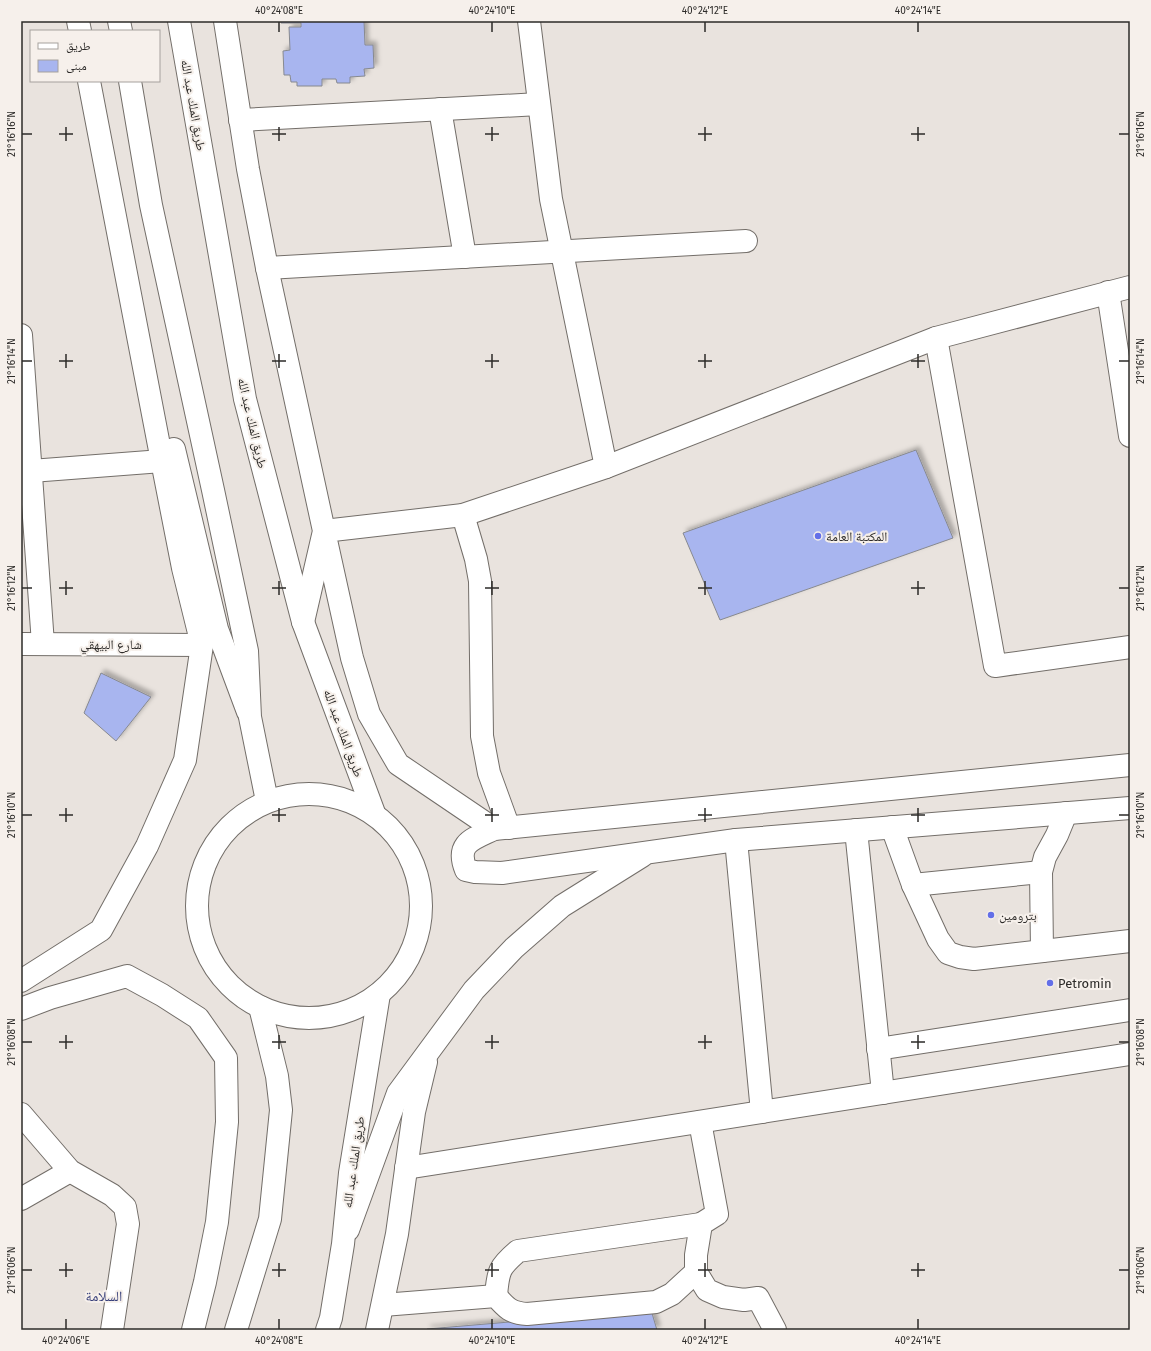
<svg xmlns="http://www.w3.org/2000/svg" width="1151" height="1351" font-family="'Fira Sans','Noto Naskh Arabic',sans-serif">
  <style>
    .building { fill: #a8b5ef; stroke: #87898f; filter: url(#shadow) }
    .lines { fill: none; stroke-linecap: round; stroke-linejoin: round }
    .minor-casing { stroke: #736e69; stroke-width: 24 }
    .major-casing { stroke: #736e69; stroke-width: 24 }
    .minor { stroke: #fff; stroke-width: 22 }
    .major { stroke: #fff; stroke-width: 22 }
    .ticks { fill: none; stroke: #2d2b29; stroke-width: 1.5 }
    .poi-dot { fill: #636fe8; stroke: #f6f0eb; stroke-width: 1.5 }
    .labels { text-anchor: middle; stroke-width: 4; stroke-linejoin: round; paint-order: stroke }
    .street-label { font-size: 13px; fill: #2d2b29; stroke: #f6f0eb }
    .poi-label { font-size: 13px; fill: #2d2b29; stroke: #f6f0eb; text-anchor: start }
    .neighbourhood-label { font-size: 14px; fill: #373f7a; stroke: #f6f0eb }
    .neatline { fill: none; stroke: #2d2b29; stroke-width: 1.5 }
    .ticks-label { font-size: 10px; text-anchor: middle; fill: #2d2b29 }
  </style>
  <defs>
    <filter id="shadow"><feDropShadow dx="3.5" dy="-3.5" stdDeviation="2" flood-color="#0004"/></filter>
  </defs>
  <rect width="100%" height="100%" fill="#e9e3de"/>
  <g class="building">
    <polygon points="281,21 364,21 365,45 373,45 374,68 364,69 365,76 350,77 350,83 337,83 336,79 322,79 322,86 297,86 297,82 291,82 290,75 284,75 283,51 290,50 289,27 301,27 301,23 281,23"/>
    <polygon points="916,450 953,538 720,620 683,533"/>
    <polygon points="101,673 151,697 116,741 84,713"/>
    <polygon points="651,1310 657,1330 427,1330 427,1329"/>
  </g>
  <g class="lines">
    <g class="minor-casing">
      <g id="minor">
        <polyline points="78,21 80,31"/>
        <polyline points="225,21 248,169 267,268 324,531 303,622"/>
        <polyline points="529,21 551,199 606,467"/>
        <polyline points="440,109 465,257"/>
        <polyline points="240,120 539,104"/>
        <polyline points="267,268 746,241"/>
        <polyline points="1108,292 1130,436"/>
        <polyline points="21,335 43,644"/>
        <polyline points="936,338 995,666 1130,647"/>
        <polyline points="174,449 217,629 248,712"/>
        <polyline points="31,471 162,461"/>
        <polyline points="463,515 476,559 480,581 482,736 489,773 509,828"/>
        <polyline points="21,644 202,645"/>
        <path d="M 1130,765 L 494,829 C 473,839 455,843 466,870 L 475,872 L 502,873 L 736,840 L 1130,808"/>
        <polyline points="892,827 913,885 938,939 948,953 960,957 974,959 1130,941"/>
        <polyline points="494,829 398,764 369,714 352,658 324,531 463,515 606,467 936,338 1130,287"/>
        <polyline points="856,830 883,1093"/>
        <polyline points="736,840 762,1112"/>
        <polyline points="913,885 1041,872"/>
        <polyline points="1042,951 1041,872 1045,857 1057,835 1066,813"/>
        <polyline points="21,981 101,930 147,846 185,760 202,645 183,568 162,461 89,81"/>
        <polyline points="21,1009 50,998 127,976 162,995 198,1018 226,1058 227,1122 217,1222 205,1282 193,1330"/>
        <polyline points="878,1049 1130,1010"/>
        <polyline points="21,1114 70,1171 112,1195 125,1207 128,1224 112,1330"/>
        <polyline points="700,1122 717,1214 701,1224 696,1255 696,1272 707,1290 723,1297 744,1300 758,1298 775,1330"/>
        <polyline points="406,1168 1130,1054"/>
        <polyline points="21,1199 70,1171"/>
        <polyline points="348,1230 398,1093 474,990 514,948 562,906 642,856"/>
        <path d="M 496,1296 C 498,1271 499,1267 518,1251 L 701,1224"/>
        <path d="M 383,1305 L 496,1296 C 506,1308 511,1313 527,1314 L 656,1302 L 672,1294 L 696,1272"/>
        <polyline points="377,1330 397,1234 414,1112 426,1062"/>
      </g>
    </g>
    <g class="major-casing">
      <g id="major">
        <polyline points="119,21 121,31"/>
        <polyline points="179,21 245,399 303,622 374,813"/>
        <polyline points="130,81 151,205 213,490 247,651 250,717 267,801"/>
        <circle cx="309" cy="906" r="112"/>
        <polyline points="236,1330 270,1219 281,1110 277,1076 260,1007"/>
        <polyline points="327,1330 331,1318 343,1244 350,1173 379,994"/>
      </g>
    </g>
    <use href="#minor" class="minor"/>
    <use href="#major" class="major"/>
  </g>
  <path class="ticks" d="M 279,22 L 279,32M 492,22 L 492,32M 705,22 L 705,32M 918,22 L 918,32M 66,127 L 66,141M 279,127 L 279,141M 492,127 L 492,141M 705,127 L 705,141M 918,127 L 918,141M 22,134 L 32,134M 59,134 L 73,134M 272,134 L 286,134M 485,134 L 499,134M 698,134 L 712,134M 911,134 L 925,134M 1119,134 L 1129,134M 66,354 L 66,368M 279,354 L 279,368M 492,354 L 492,368M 705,354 L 705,368M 918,354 L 918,368M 22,361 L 32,361M 59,361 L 73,361M 272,361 L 286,361M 485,361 L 499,361M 698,361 L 712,361M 911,361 L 925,361M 1119,361 L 1129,361M 66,581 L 66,595M 279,581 L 279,595M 492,581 L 492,595M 705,581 L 705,595M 918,581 L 918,595M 22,588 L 32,588M 59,588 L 73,588M 272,588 L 286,588M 485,588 L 499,588M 698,588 L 712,588M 911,588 L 925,588M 1119,588 L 1129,588M 66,808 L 66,822M 279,808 L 279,822M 492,808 L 492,822M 705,808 L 705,822M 918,808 L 918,822M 22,815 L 32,815M 59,815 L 73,815M 272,815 L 286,815M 485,815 L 499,815M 698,815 L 712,815M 911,815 L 925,815M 1119,815 L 1129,815M 66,1035 L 66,1049M 279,1035 L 279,1049M 492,1035 L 492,1049M 705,1035 L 705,1049M 918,1035 L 918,1049M 22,1042 L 32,1042M 59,1042 L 73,1042M 272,1042 L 286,1042M 485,1042 L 499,1042M 698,1042 L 712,1042M 911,1042 L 925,1042M 1119,1042 L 1129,1042M 66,1263 L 66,1277M 279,1263 L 279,1277M 492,1263 L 492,1277M 705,1263 L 705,1277M 918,1263 L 918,1277M 22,1270 L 32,1270M 59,1270 L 73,1270M 272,1270 L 286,1270M 485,1270 L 499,1270M 698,1270 L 712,1270M 911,1270 L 925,1270M 1119,1270 L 1129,1270M 66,1319 L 66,1329M 279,1319 L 279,1329M 492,1319 L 492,1329M 705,1319 L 705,1329M 918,1319 L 918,1329"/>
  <g class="poi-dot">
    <circle cx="818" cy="536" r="4"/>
    <circle cx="991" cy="915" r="4"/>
    <circle cx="1050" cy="983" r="4"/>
  </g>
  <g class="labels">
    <g class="street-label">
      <text transform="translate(194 105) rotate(80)" y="5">طريق الملك عبد الله</text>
      <text transform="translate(253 423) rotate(77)" y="5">طريق الملك عبد الله</text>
      <text x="111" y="649">شارع البيهقي</text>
      <text transform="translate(344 733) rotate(70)" y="5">طريق الملك عبد الله</text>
      <text transform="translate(353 1162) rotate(-82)" y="5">طريق الملك عبد الله</text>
    </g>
    <g class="poi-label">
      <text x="826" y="541">المكتبة العامة</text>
      <text x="999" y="920">بترومين</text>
      <text x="1058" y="988">Petromin</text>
    </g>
    <g class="neighbourhood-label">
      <text x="104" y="1301">السلامة</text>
    </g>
  </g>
  <rect width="1151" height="1351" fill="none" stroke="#f6f0eb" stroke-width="44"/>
  <rect x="30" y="30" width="130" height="52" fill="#f6f0eb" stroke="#a6a19d"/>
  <rect x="38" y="43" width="20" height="6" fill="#ffffff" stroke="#a6a19d"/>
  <text x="66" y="50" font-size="12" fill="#2d2b29">طريق</text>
  <rect x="38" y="60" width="20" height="12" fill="#a8b5ef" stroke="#a6a19d"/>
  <text x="66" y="70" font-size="12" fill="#2d2b29">مبنى</text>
  <rect x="22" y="22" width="1107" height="1307" class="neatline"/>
  <g class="ticks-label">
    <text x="279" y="14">40°24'08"E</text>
    <text x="492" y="14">40°24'10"E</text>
    <text x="705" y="14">40°24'12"E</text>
    <text x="918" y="14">40°24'14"E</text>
    <text transform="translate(11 134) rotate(-90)" y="4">21°16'16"N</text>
    <text transform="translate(1140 134) rotate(-90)" y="4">21°16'16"N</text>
    <text transform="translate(11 361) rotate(-90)" y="4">21°16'14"N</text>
    <text transform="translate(1140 361) rotate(-90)" y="4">21°16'14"N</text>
    <text transform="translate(11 588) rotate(-90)" y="4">21°16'12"N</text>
    <text transform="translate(1140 588) rotate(-90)" y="4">21°16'12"N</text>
    <text transform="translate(11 815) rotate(-90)" y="4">21°16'10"N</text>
    <text transform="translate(1140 815) rotate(-90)" y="4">21°16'10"N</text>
    <text transform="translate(11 1042) rotate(-90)" y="4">21°16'08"N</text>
    <text transform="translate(1140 1042) rotate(-90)" y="4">21°16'08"N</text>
    <text transform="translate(11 1270) rotate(-90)" y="4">21°16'06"N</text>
    <text transform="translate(1140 1270) rotate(-90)" y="4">21°16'06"N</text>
    <text x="66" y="1344">40°24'06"E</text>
    <text x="279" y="1344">40°24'08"E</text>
    <text x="492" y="1344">40°24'10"E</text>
    <text x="705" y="1344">40°24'12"E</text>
    <text x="918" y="1344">40°24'14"E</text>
  </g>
</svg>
